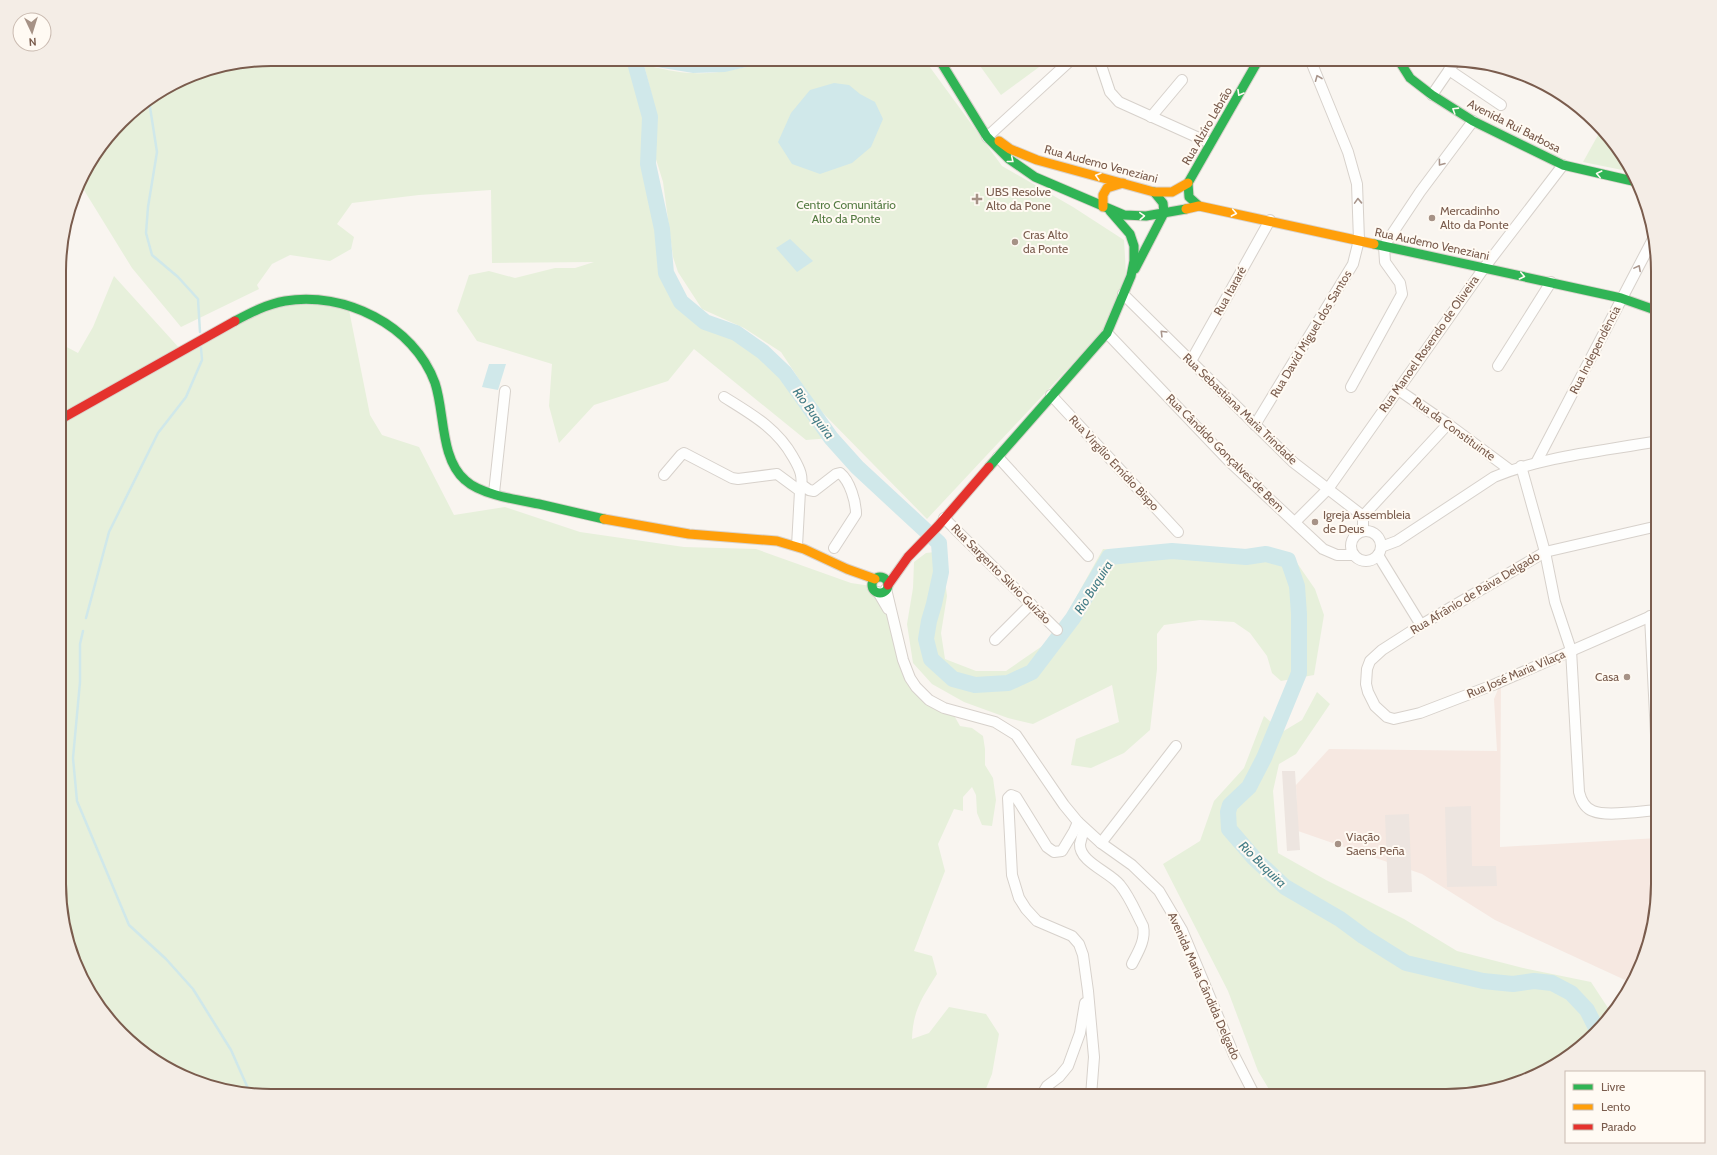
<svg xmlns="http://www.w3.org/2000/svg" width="1717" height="1155" font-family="Cabin,sans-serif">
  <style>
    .commercial { fill: #f6e8e1 }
    .industrial { fill: #ede5e0 }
    .green { fill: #e7f0db }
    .water { fill: #d0e8ea }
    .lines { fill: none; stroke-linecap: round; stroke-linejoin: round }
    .stream { stroke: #d0e8ea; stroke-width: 2.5 }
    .river { stroke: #d0e8ea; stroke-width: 16 }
    .street-casing { stroke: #d7d1cb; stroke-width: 12 }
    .fast-casing { stroke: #d9d2cb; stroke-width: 11 }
    .slow-casing { stroke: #d9d2cb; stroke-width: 11 }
    .jam-casing { stroke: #d9d2cb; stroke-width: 11 }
    .street { stroke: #fefefd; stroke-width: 10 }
    .fast { stroke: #30b455; stroke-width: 9 }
    .slow { stroke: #ff9f0a; stroke-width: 9 }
    .jam { stroke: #e5322d; stroke-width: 9 }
    .oneway { stroke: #a8958b }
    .oneway2 { stroke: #fffaf3 }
    .poi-dot { fill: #a69286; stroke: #fffaf3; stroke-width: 1.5 }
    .labels { text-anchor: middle; stroke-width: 4; stroke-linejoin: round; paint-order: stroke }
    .street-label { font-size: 12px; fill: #7a5c4d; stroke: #fffaf3 }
    .poi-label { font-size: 12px; fill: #7a5c4d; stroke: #fffaf3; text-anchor: start }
    .park-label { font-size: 12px; fill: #537a41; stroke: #fffaf3 }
    .water-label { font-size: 13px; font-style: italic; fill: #437c86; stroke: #fffaf3 }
    .rim { fill: none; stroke: #7a5c4d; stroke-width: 2 }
  </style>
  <rect width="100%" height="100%" fill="#f9f5f0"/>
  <polygon class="commercial" points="1501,682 1500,847 1658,838 1658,898 1647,952 1628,990 1625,980 1495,920 1422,874 1298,831 1296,785 1329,749 1497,751 1494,699"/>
  <g class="industrial">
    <polygon points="1282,771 1295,771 1300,850 1287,851"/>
    <polygon points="1471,806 1472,866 1496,866 1497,886 1447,887 1445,807"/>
    <polygon points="1409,814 1412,892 1388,893 1385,815"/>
  </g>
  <g class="green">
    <polygon points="271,59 608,59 635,63 650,117 648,164 662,229 666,273 681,302 705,322 736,333 763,352 785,373 831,438 806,440 694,349 668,381 594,405 559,443 549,406 552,364 477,341 457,311 469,275 489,271 515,278 555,268 575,268 594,262 492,263 491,190 419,195 352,203 337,224 354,237 351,249 330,261 290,255 272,264 257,285 259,289 181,327 132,268 79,182 81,177 131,112 190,75"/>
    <path d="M 781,59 L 924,59 L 1002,166 L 1073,207 L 1124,240 L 1126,274 L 1103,331 L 927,519 L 818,408 L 781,352 L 744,328 L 702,309 L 678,272 L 673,257 L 663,182 L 655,156 L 656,112 L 644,65 C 659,68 678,73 693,73 C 723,75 752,65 781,59 Z"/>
    <polygon points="975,59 1050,59 1001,95"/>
    <polygon points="1602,128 1630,165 1632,172 1583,162"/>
    <path d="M 114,276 L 181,350 L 271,305 L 348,305 L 370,415 L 382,435 L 419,447 L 454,515 L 505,507 L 580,532 L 684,547 L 756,549 L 851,583 L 871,586 L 878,592 L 894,619 L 903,660 L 929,699 L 951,710 L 960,726 L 972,728 L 983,736 L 985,749 L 985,765 L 993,778 L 996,800 L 992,826 L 982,825 L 977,813 L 976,795 L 972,787 L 963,797 L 963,811 L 954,809 L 938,844 L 945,871 L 914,951 L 932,956 L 937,974 C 922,998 913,1010 912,1039 L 929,1033 L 949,1007 L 986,1014 L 999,1034 L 992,1074 L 983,1096 L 270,1096 L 203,1085 L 153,1060 L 121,1034 L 87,990 L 61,912 L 61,344 L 78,353 L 93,327 Z"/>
    <polygon points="1178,548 1271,551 1297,563 1315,589 1324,615 1314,675 1281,681 1272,673 1267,656 1250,633 1234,622 1200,620 1164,625 1157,634 1157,669 1150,730 1124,753 1091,768 1071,765 1076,739 1119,722 1112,685 1033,724 1008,718 964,702 932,684 913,663 907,624 913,588 914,562 926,553 944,551 943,566 947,596 941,633 945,659 976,671 1006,671 1048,642 1060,626 1103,549 1135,550"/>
    <polygon points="1317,692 1330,704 1296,754 1279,764 1273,791 1278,853 1326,880 1404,919 1457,951 1523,968 1591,982 1612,1014 1586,1043 1552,1068 1501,1089 1460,1096 1273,1096 1258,1071 1228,991 1163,864 1200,841 1214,801 1244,768 1264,716 1282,732 1302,720"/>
  </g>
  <g class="water">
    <polygon points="608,59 781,59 725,72 693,73"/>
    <polygon points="834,83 849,85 860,94 875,102 883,119 871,147 852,163 820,174 792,164 778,142 791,113 810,90"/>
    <polygon points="790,239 813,261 797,272 776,248"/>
    <polygon points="489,364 506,364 498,390 482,387"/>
  </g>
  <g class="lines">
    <g class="stream">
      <polyline points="149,101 157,152 148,207 146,233 152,255 178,277 198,299 200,332"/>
      <polyline points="86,618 109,532 158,433 186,397 202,360 201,348"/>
      <polyline points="83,631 80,644 80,682 73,758 77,801 129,925 166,959 193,989 231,1050 250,1093"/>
    </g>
    <polyline class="river" points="634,59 650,117 648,164 662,229 666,273 681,302 705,322 736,333 763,352 785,373 831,438 857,467 939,543 941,572 934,604 929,621 926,639 931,659 953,679 975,685 1008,683 1032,672 1073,618 1109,557 1172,551 1246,557 1266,554 1288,560 1297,586 1299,614 1299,673 1264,758 1249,787 1230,805 1228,812 1229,829 1254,858 1285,887 1340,919 1363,936 1406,963 1483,981 1513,984 1534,981 1552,983 1571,993 1587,1010 1597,1030"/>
    <g class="street-casing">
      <g id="street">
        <polyline points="1099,59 1110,92 1119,102 1210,143"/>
        <polyline points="1449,70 1501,105"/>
        <polyline points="1432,95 1456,60"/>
        <polyline points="1151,117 1182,80"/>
        <polyline points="987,137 1072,59"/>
        <polyline points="1123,294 1293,462 1363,516"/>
        <polyline points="1107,333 1229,461 1323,549 1337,555 1354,555"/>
        <polyline points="1191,361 1270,220"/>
        <polyline points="1498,366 1551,282"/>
        <polyline points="1351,387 1402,294 1400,283 1385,262 1384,246 1420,192 1473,121"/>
        <polyline points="1397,389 1448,424 1510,470"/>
        <polyline points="1051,395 1178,532"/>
        <path d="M 724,397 C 751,414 777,428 793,457 C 800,469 804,477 800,491"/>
        <polyline points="1255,425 1353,264 1359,240 1357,184 1348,152 1310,59"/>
        <polyline points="998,457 1088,556"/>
        <polyline points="1536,463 1654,237"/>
        <path d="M 1521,466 L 1545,552 L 1555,602 L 1571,650 L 1579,792 C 1581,800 1584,808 1593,811 C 1606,817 1642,811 1658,810"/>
        <polyline points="664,475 681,455 684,453 732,478 738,479 777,474 800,491 797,546"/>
        <path d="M 802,485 L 809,490 L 814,491 L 836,474 L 840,473 C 850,481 856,502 856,514 L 834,548"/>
        <polyline points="494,493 505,391"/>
        <polyline points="944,518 1057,630"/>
        <polyline points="1295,522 1328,489 1484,268 1563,165"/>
        <polyline points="1658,526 1545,552 1421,625 1382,650 1370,661 1367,669 1366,684 1368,692 1375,706 1387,717 1394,719 1420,713 1493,685 1658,613"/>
        <polyline points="1363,531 1363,516 1448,424"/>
        <circle cx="1366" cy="546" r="15"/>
        <path d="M 1381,547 L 1397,541 L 1494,477 C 1544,456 1604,451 1658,441"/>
        <polyline points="1378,555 1421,625"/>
        <polyline points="886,589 903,660 910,678 916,687 929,700 944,708 995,722 1016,735 1064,805 1078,822 1101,843 1132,865 1159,891 1182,930 1234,1055 1255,1096"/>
        <polyline points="878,592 888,609"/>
        <polyline points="1650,616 1658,774"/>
        <polyline points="995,640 1031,604"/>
        <polyline points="1078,822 1074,831 1062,851 1054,852 1047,847 1016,797 1011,795 1008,798 1012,875 1019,898 1026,909 1037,921 1072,936 1079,944 1083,955 1088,991 1094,1057 1091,1096"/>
        <path d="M 1085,829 C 1083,833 1081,839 1080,844 C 1079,862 1110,872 1120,885 C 1130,897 1136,913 1143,926 C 1146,940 1138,952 1132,964"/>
        <polyline points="1101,843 1176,746"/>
        <polyline points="1041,1096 1047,1086 1059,1077 1068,1066 1080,1033 1085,1003"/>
      </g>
    </g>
    <g class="fast-casing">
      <g id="fast">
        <polyline points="939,59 987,137 1009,159 1035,177 1124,215 1146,216 1186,209"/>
        <polyline points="1398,59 1410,78 1432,95 1473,121 1563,165 1637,182"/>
        <polyline points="1199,206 1189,197 1188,183 1259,59"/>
        <polyline points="1374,244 1621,298 1658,311"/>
        <polyline points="1135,269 1164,213 1163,203 1154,192"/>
        <path d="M 235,321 C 250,313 267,304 285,301 C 344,291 414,325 435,383 C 445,413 440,458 465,480 C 481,495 518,500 539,504 C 560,509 582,514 604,519"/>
        <polyline points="989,467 1107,333 1131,276 1134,261 1134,246 1130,234 1110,211"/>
        <circle cx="880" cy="585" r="8"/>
      </g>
    </g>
    <g class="slow-casing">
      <g id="slow">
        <polyline points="999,141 1010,149 1037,160 1154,192 1172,192 1188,183"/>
        <polyline points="1103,207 1103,195 1107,188 1123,183"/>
        <polyline points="1186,209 1199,206 1374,244"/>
        <polyline points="604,519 689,534 777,541 804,549 847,569 875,579"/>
      </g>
    </g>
    <g class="jam-casing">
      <g id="jam">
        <polyline points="61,419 235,321"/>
        <polyline points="888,585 908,557 938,526 989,467"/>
      </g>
    </g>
    <use href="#street" class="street"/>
    <use href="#fast" class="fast"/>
    <use href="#slow" class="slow"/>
    <use href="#jam" class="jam"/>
  </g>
  <defs><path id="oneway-chevron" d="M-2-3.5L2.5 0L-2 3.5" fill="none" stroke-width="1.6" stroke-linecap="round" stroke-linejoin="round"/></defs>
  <g class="oneway">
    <use href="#oneway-chevron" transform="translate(1318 78) rotate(-112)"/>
    <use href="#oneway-chevron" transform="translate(1441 163) rotate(127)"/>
    <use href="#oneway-chevron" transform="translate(1358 201) rotate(-92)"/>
    <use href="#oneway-chevron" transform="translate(1638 268) rotate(-62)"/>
    <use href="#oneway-chevron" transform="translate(1163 333) rotate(-135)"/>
  </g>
  <g class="oneway2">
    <use href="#oneway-chevron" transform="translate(1240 93) rotate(120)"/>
    <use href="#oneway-chevron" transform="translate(1455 110) rotate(-148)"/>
    <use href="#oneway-chevron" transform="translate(1011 160) rotate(39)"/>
    <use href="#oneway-chevron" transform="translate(1599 174) rotate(-167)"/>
    <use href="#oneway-chevron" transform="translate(1098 176) rotate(-164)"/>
    <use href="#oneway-chevron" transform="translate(1234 213) rotate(11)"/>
    <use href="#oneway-chevron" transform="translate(1142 216) rotate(-3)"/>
    <use href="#oneway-chevron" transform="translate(1522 276) rotate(12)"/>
  </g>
  <g class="poi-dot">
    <path d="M975 193h4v4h4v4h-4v4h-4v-4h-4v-4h4z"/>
    <circle cx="1432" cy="218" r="4"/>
    <circle cx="1015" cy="242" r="4"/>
    <circle cx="1315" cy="522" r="4"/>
    <circle cx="1627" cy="677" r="4"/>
    <circle cx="1338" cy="844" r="4"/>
  </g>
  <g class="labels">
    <g class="street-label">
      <text transform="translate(1207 126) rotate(-60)" y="4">Rua Alzíro Lebrão</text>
      <text transform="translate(1514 126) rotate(27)" y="4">Avenida Rui Barbosa</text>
      <text transform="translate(1101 164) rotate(15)" y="4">Rua Audemo Veneziani</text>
      <text transform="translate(1432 244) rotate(12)" y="4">Rua Audemo Veneziani</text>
      <text transform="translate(1230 291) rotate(-61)" y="4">Rua Itararé</text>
      <text transform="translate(1311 334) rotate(-59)" y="4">Rua David Miguel dos Santos</text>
      <text transform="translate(1429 344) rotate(-55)" y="4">Rua Manoel Rosendo de Oliveira</text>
      <text transform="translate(1595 350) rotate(-63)" y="4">Rua Independência</text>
      <text transform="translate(1240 409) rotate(44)" y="4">Rua Sebastiana Maria Trindade</text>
      <text transform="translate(1454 429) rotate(36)" y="4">Rua da Constituinte</text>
      <text transform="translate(1225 453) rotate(45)" y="4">Rua Cândido Gonçalves de Bem</text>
      <text transform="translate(1114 463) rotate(47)" y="4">Rua Virgílio Emídio Bispo</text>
      <text transform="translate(1001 574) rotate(45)" y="4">Rua Sargento Silvio Guizão</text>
      <text transform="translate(1475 593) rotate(-31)" y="4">Rua Afrânio de Paiva Delgado</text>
      <text transform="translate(1516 674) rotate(-23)" y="4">Rua José Maria Vilaça</text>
      <text transform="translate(1204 986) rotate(66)" y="4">Avenida Maria Cândida Delgado</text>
    </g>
    <g class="poi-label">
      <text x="986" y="196">UBS Resolve<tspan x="986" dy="14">Alto da Pone</tspan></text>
      <text x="1440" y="215">Mercadinho<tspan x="1440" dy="14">Alto da Ponte</tspan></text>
      <text x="1023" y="239">Cras Alto<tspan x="1023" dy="14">da Ponte</tspan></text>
      <text x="1323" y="519">Igreja Assembleia<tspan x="1323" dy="14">de Deus</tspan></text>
      <text x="1619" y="681" text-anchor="end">Casa</text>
      <text x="1346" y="841">Viação<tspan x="1346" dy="14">Saens Peña</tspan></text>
    </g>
    <g class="park-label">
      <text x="846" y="209">Centro Comunitário<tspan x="846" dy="14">Alto da Ponte</tspan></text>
    </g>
    <g class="water-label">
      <text transform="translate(814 413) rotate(54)" y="5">Rio Buquira</text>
      <text transform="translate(1093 587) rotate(-58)" y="5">Rio Buquira</text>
      <text transform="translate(1263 864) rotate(44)" y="5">Rio Buquira</text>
    </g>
  </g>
  <path d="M0 0H1717V1155H0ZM271 66H1446A205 205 0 0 1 1651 271V884A205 205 0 0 1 1446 1089H271A205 205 0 0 1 66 884V271A205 205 0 0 1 271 66Z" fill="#f4ede6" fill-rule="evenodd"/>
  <path class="rim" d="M271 66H1446A205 205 0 0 1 1651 271V884A205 205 0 0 1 1446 1089H271A205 205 0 0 1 66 884V271A205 205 0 0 1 271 66Z"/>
  <rect x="1565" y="1071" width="140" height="72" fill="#fffaf3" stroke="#cabbb1"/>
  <rect x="1573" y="1084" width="20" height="6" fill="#30b455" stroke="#cabbb1"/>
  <text x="1601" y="1091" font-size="12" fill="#7a5c4d">Livre</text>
  <rect x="1573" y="1104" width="20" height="6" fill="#ff9f0a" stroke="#cabbb1"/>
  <text x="1601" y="1111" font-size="12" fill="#7a5c4d">Lento</text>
  <rect x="1573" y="1124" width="20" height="6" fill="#e5322d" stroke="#cabbb1"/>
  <text x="1601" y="1131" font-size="12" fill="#7a5c4d">Parado</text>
  <g transform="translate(32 32) rotate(176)"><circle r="19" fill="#fffaf3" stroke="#cabbb1"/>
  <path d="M0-3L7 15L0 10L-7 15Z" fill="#a69286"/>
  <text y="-6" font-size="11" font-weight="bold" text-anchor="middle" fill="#7a5c4d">N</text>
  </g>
</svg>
